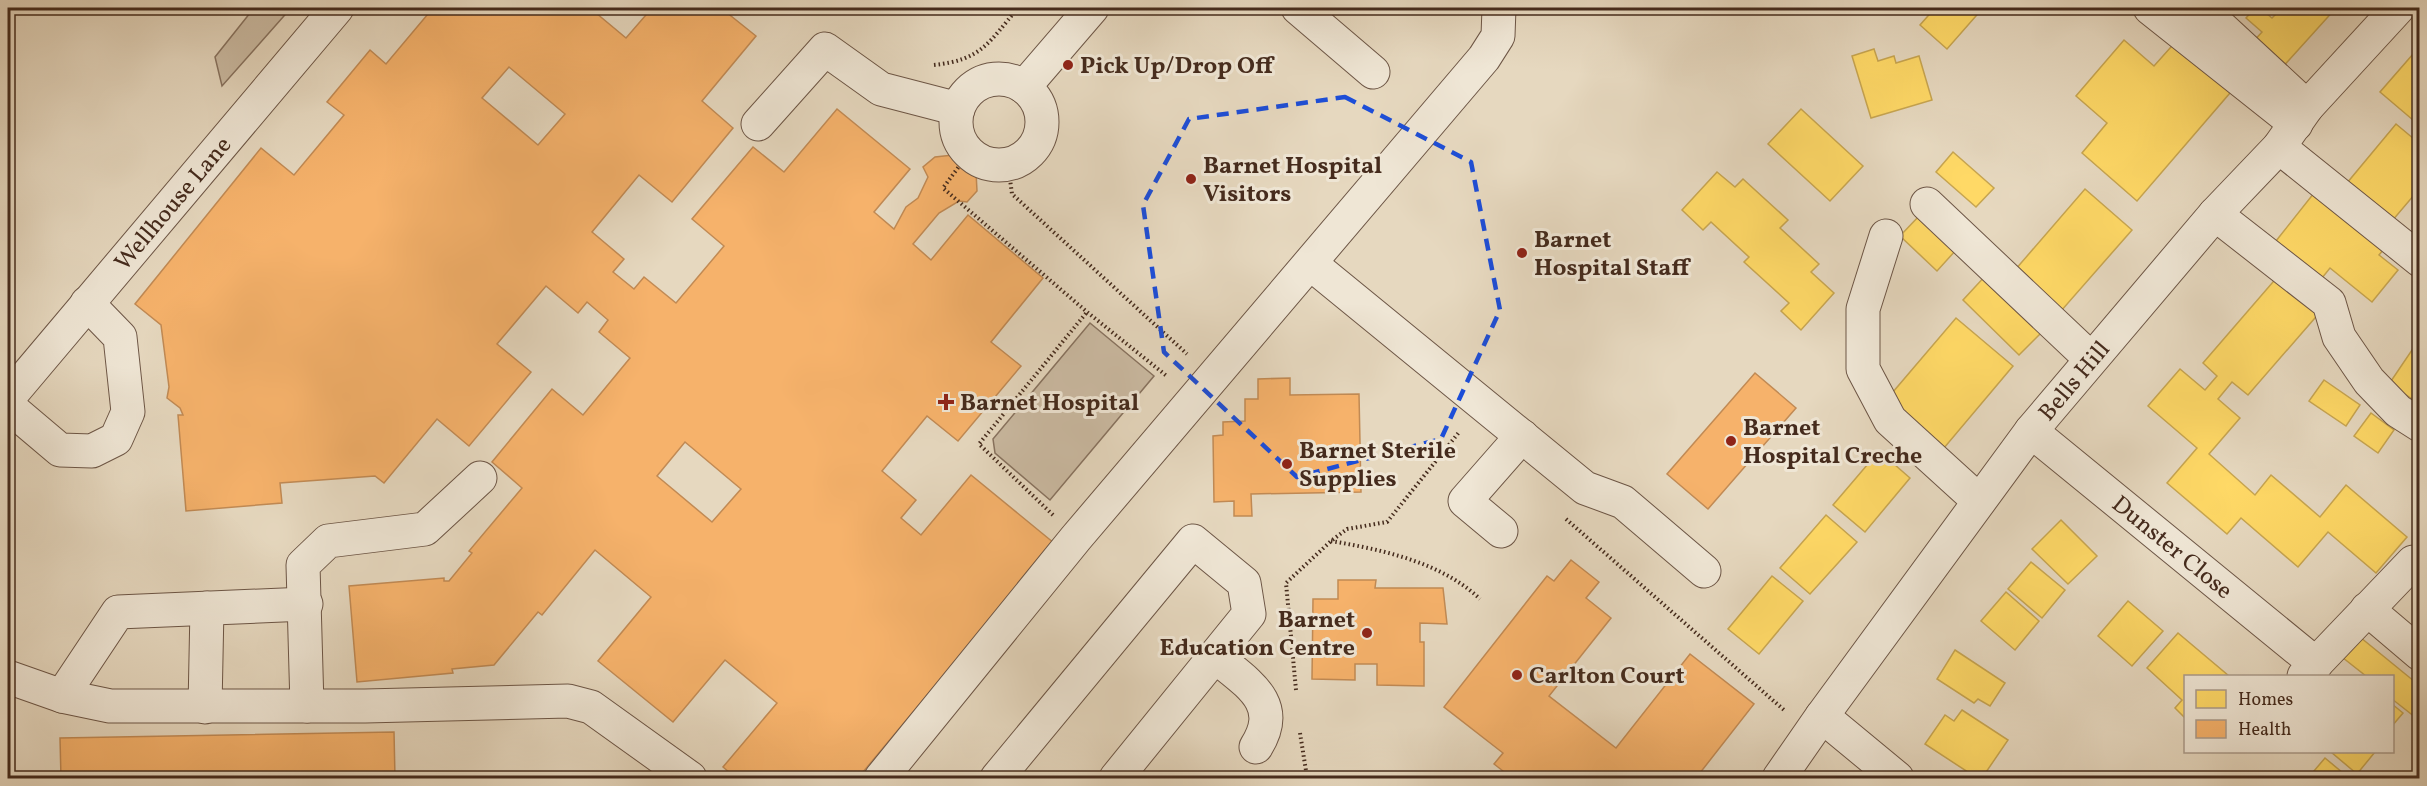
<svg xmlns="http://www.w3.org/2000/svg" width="2427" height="786" font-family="Vollkorn,serif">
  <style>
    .green { fill: #cbbba3; stroke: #887360; stroke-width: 1.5 }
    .homes { fill: #ffd966; stroke: #c7a550; stroke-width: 1.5 }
    .health { fill: #f6b26b; stroke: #c18a54; stroke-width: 1.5; fill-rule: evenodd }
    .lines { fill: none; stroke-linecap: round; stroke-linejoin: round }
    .minor-casing { stroke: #6d5646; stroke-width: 35 }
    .path { stroke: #452b1d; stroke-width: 4; stroke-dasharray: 1.5 3; stroke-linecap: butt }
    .minor { stroke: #efe6d5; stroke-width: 33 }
    .marked { fill: none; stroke: #1d4ed8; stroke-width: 4.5; stroke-dasharray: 12 8; stroke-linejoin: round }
    .poi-dot { fill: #8f2418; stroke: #efe6d5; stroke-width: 2 }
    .labels { text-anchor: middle; stroke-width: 6; stroke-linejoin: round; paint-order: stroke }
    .poi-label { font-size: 24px; font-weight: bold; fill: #452b1d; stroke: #efe6d5; text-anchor: start }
    .street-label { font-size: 24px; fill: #452b1d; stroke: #efe6d5 }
  </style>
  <rect width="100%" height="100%" fill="#e6d8bf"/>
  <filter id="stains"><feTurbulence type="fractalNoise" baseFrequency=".00333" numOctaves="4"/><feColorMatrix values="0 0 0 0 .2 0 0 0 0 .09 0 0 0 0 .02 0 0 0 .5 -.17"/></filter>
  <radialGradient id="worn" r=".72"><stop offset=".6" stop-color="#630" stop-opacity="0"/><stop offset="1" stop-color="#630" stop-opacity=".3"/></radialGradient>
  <g class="green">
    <polygon points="254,8 291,8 222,86 215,57"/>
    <polygon points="1090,323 1154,376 1050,500 995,453 993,439"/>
  </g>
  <g class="homes">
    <polygon points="1935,8 1983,8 1947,49 1920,25"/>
    <polygon points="2255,8 2260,8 2272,18 2282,8 2336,8 2280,70 2251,44 2262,32 2246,18"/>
    <polygon points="2179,38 2236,86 2137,201 2082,153 2107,123 2076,96 2124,40 2154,66"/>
    <polygon points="2420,46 2420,126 2380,92"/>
    <polygon points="1874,49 1878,61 1894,56 1896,63 1919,56 1932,100 1871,118 1852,56"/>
    <polygon points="1801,109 1863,166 1830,201 1768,144"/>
    <polygon points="2396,124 2420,144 2420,188 2392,221 2347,183"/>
    <polygon points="1953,152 1994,188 1976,207 1936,172"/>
    <polygon points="1717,172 1735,187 1743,179 1788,220 1780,228 1819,264 1811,272 1834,293 1801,330 1781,311 1789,303 1744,262 1749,257 1711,222 1703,230 1682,210"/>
    <polygon points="2085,189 2132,230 2061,311 2015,270"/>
    <polygon points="2314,193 2384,249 2379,255 2398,270 2372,302 2330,268 2322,278 2276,241"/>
    <polygon points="1919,216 1956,250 1937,271 1900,236"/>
    <polygon points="1987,274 2044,330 2019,355 1963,300"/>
    <polygon points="2279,275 2321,311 2248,395 2232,382 2218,399 2240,418 2209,454 2255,495 2271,475 2320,517 2346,485 2407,537 2376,573 2328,532 2298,567 2241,518 2227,534 2167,483 2197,448 2148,406 2180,369 2205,390 2217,376 2203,363"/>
    <polygon points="1956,318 2013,366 1944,448 1887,399"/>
    <polygon points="2412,350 2420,355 2420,389 2412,399 2389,384"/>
    <polygon points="2324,380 2360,405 2346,426 2309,401"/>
    <polygon points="2371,413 2394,430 2378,453 2354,436"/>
    <polygon points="1879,451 1910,478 1865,532 1833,505"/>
    <polygon points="1826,515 1857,542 1810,594 1780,568"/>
    <polygon points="2061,520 2097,556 2068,584 2032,549"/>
    <polygon points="2031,562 2065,590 2042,618 2008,589"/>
    <polygon points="1772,576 1803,601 1759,654 1728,629"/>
    <polygon points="2006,592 2039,621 2015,650 1981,621"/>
    <polygon points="2128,601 2163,631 2132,666 2098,636"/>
    <polygon points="2178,633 2229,676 2186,676 2185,718 2175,708 2182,700 2147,668"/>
    <polygon points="2355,633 2420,686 2420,721 2392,699 2392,676 2366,676 2338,654"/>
    <polygon points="1955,650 2005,683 1990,706 1978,699 1974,703 1937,679"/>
    <polygon points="2392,704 2403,713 2392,726"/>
    <polygon points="1962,710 2008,740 1982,778 1977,778 1925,744 1945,715 1954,721"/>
    <polygon points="2331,752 2375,752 2357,774"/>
    <polygon points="2325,758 2349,778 2308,778"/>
  </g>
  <g class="health">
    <path d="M 433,8 L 590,8 L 626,38 L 652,8 L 721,8 L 756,36 L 702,101 L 733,128 L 672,202 L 639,175 L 592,232 L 624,259 L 613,272 L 634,289 L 644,277 L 676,303 L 724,246 L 692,219 L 753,147 L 784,172 L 837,109 L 910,169 L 874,212 L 894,229 L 906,207 L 918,198 L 928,177 L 923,167 L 935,157 L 953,155 L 976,172 L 977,191 L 967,202 L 959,201 L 939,213 L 913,244 L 931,260 L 968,215 L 1043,278 L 991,342 L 1021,366 L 958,441 L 927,416 L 882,471 L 916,500 L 901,518 L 921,535 L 971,475 L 1054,543 L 858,778 L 736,778 L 723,767 L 777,703 L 725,660 L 673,722 L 598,661 L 651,597 L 595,550 L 542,615 L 538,612 L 494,665 L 452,669 L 453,673 L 357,682 L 349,586 L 444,578 L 444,581 L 449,581 L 472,553 L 469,551 L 522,488 L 492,462 L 552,389 L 583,415 L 630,358 L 599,332 L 608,320 L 587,302 L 578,313 L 546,286 L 497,344 L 531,372 L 469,446 L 437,419 L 384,483 L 375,476 L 280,483 L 282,503 L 186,511 L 178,415 L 183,415 L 180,408 L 167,398 L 169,387 L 161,325 L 135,304 L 261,148 L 294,175 L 344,115 L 327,102 L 370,50 L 386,64 ZM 509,67 L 565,114 L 538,145 L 482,98 ZM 685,442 L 741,489 L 712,522 L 657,476 Z"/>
    <polygon points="1755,373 1796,408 1708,509 1667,474"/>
    <polygon points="1290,378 1290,395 1359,394 1361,492 1251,494 1252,516 1234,516 1234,501 1214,502 1213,436 1223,435 1223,422 1245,421 1245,399 1258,399 1258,379"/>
    <polygon points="1571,560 1599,582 1586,598 1611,618 1549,696 1616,748 1690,654 1754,704 1696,778 1512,778 1494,764 1503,753 1444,707 1547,576 1554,581"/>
    <polygon points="1338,580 1376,580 1375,588 1443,588 1447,624 1420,623 1420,642 1424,642 1424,686 1377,685 1377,664 1355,664 1355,680 1312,679 1313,599 1338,599"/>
    <polygon points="394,732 395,778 61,778 60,738"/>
  </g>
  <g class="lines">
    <g class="minor-casing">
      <g id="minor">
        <polyline points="1298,8 1373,72"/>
        <polyline points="2150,8 2296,124"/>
        <polyline points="2200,8 2307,107"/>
        <circle cx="999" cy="122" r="43"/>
        <polyline points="1024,87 1092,8"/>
        <polyline points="758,124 825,49 881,89 958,109"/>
        <polyline points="2279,147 2420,260"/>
        <polyline points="1927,204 2091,359"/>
        <polyline points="2215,214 2329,303 2339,337 2369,381 2398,411 2420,425"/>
        <polyline points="1886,236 1863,309 1863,369 1890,420 1979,501"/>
        <polyline points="1311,264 1585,488 1623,502 1704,571"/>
        <path id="s1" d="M 8,398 L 337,8"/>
        <polyline points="8,406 60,450 92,451 116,439 128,412 120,337 87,303"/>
        <path id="s2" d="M 2031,431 L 2316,664"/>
        <polyline points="1501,531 1465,501 1522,436"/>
        <polyline points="2367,609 2420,654"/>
        <path d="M 1216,657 C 1247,683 1284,703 1256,747"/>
        <polyline points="2304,676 2413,562"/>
        <polyline points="8,677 62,696 110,706 365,706 568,701 591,707 690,778"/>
        <polyline points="62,696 118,612 306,604"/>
        <polyline points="307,706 303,565 328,541 425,529 480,478"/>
        <polyline points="205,707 207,608"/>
        <polyline points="1822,716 1897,778"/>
        <polyline points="881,778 1076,538 1484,58 1498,36 1499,8"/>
        <polyline points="997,778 1193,541 1244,583 1249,614 1116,778"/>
        <path id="s3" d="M 1779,778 L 1822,716 L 2031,431 L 2215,214 L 2279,147 L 2307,107 L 2398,8"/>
      </g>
    </g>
    <g class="path">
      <path d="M 934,65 C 982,60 989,42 1018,8"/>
      <polyline points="969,153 943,188 1087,312 1168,377"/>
      <polyline points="1008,165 1012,194 1187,354"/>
      <polyline points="1053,515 979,444 1087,312"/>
      <polyline points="1566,519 1784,710"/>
      <path d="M 1331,541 C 1383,550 1441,562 1480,599"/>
      <polyline points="1296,690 1286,583 1331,541 1347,529 1387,522 1460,431"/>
      <polyline points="1300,733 1307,777 1364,776 1364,778"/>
    </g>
    <use href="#minor" class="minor"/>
  </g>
  <path class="marked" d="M 1345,97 L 1471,162 L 1500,310 L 1441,439 L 1297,477 L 1164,352 L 1143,205 L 1189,119 Z"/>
  <g class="poi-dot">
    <circle cx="1068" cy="65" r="6"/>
    <circle cx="1191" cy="179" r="6"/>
    <circle cx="1522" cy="253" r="6"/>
    <path d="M943 393h6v6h6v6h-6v6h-6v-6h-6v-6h6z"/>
    <circle cx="1731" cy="441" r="6"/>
    <circle cx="1287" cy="464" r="6"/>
    <circle cx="1367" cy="633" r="6"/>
    <circle cx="1517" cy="675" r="6"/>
  </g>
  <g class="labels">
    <g class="poi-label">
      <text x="1080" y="73">Pick Up/Drop Off</text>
      <text x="1203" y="173">Barnet Hospital<tspan x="1203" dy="28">Visitors</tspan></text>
      <text x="1534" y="247">Barnet<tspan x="1534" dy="28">Hospital Staff</tspan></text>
      <text x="960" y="410">Barnet Hospital</text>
      <text x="1743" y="435">Barnet<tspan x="1743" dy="28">Hospital Creche</tspan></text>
      <text x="1299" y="458">Barnet Sterile<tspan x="1299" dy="28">Supplies</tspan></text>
      <text x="1355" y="627" text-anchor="end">Barnet<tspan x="1355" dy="28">Education Centre</tspan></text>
      <text x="1529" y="683">Carlton Court</text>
    </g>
    <g class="street-label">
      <text dy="8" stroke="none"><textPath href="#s1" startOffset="255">Wellhouse Lane</textPath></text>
      <text dy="8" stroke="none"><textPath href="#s3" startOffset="495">Bells Hill</textPath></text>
      <text dy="8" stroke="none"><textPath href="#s2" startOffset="183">Dunster Close</textPath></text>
    </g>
  </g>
  <rect width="2427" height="786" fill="none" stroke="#e6d8bf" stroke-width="30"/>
  <rect x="9" y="9" width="2409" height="768" fill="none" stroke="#452b1d" stroke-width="3"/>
  <rect x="15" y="15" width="2397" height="756" fill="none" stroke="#452b1d" stroke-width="1.5"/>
  <rect x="2184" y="675" width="210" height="78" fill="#efe6d5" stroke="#ab9b8b" stroke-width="1.5"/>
  <rect x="2196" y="690" width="30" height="18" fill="#ffd966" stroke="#ab9b8b" stroke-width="1.5"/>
  <text x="2238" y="705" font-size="18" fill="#452b1d">Homes</text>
  <rect x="2196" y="720" width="30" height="18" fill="#f6b26b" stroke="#ab9b8b" stroke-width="1.5"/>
  <text x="2238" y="735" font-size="18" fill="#452b1d">Health</text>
  <rect width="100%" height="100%" filter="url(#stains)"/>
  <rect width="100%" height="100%" fill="url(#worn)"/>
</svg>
